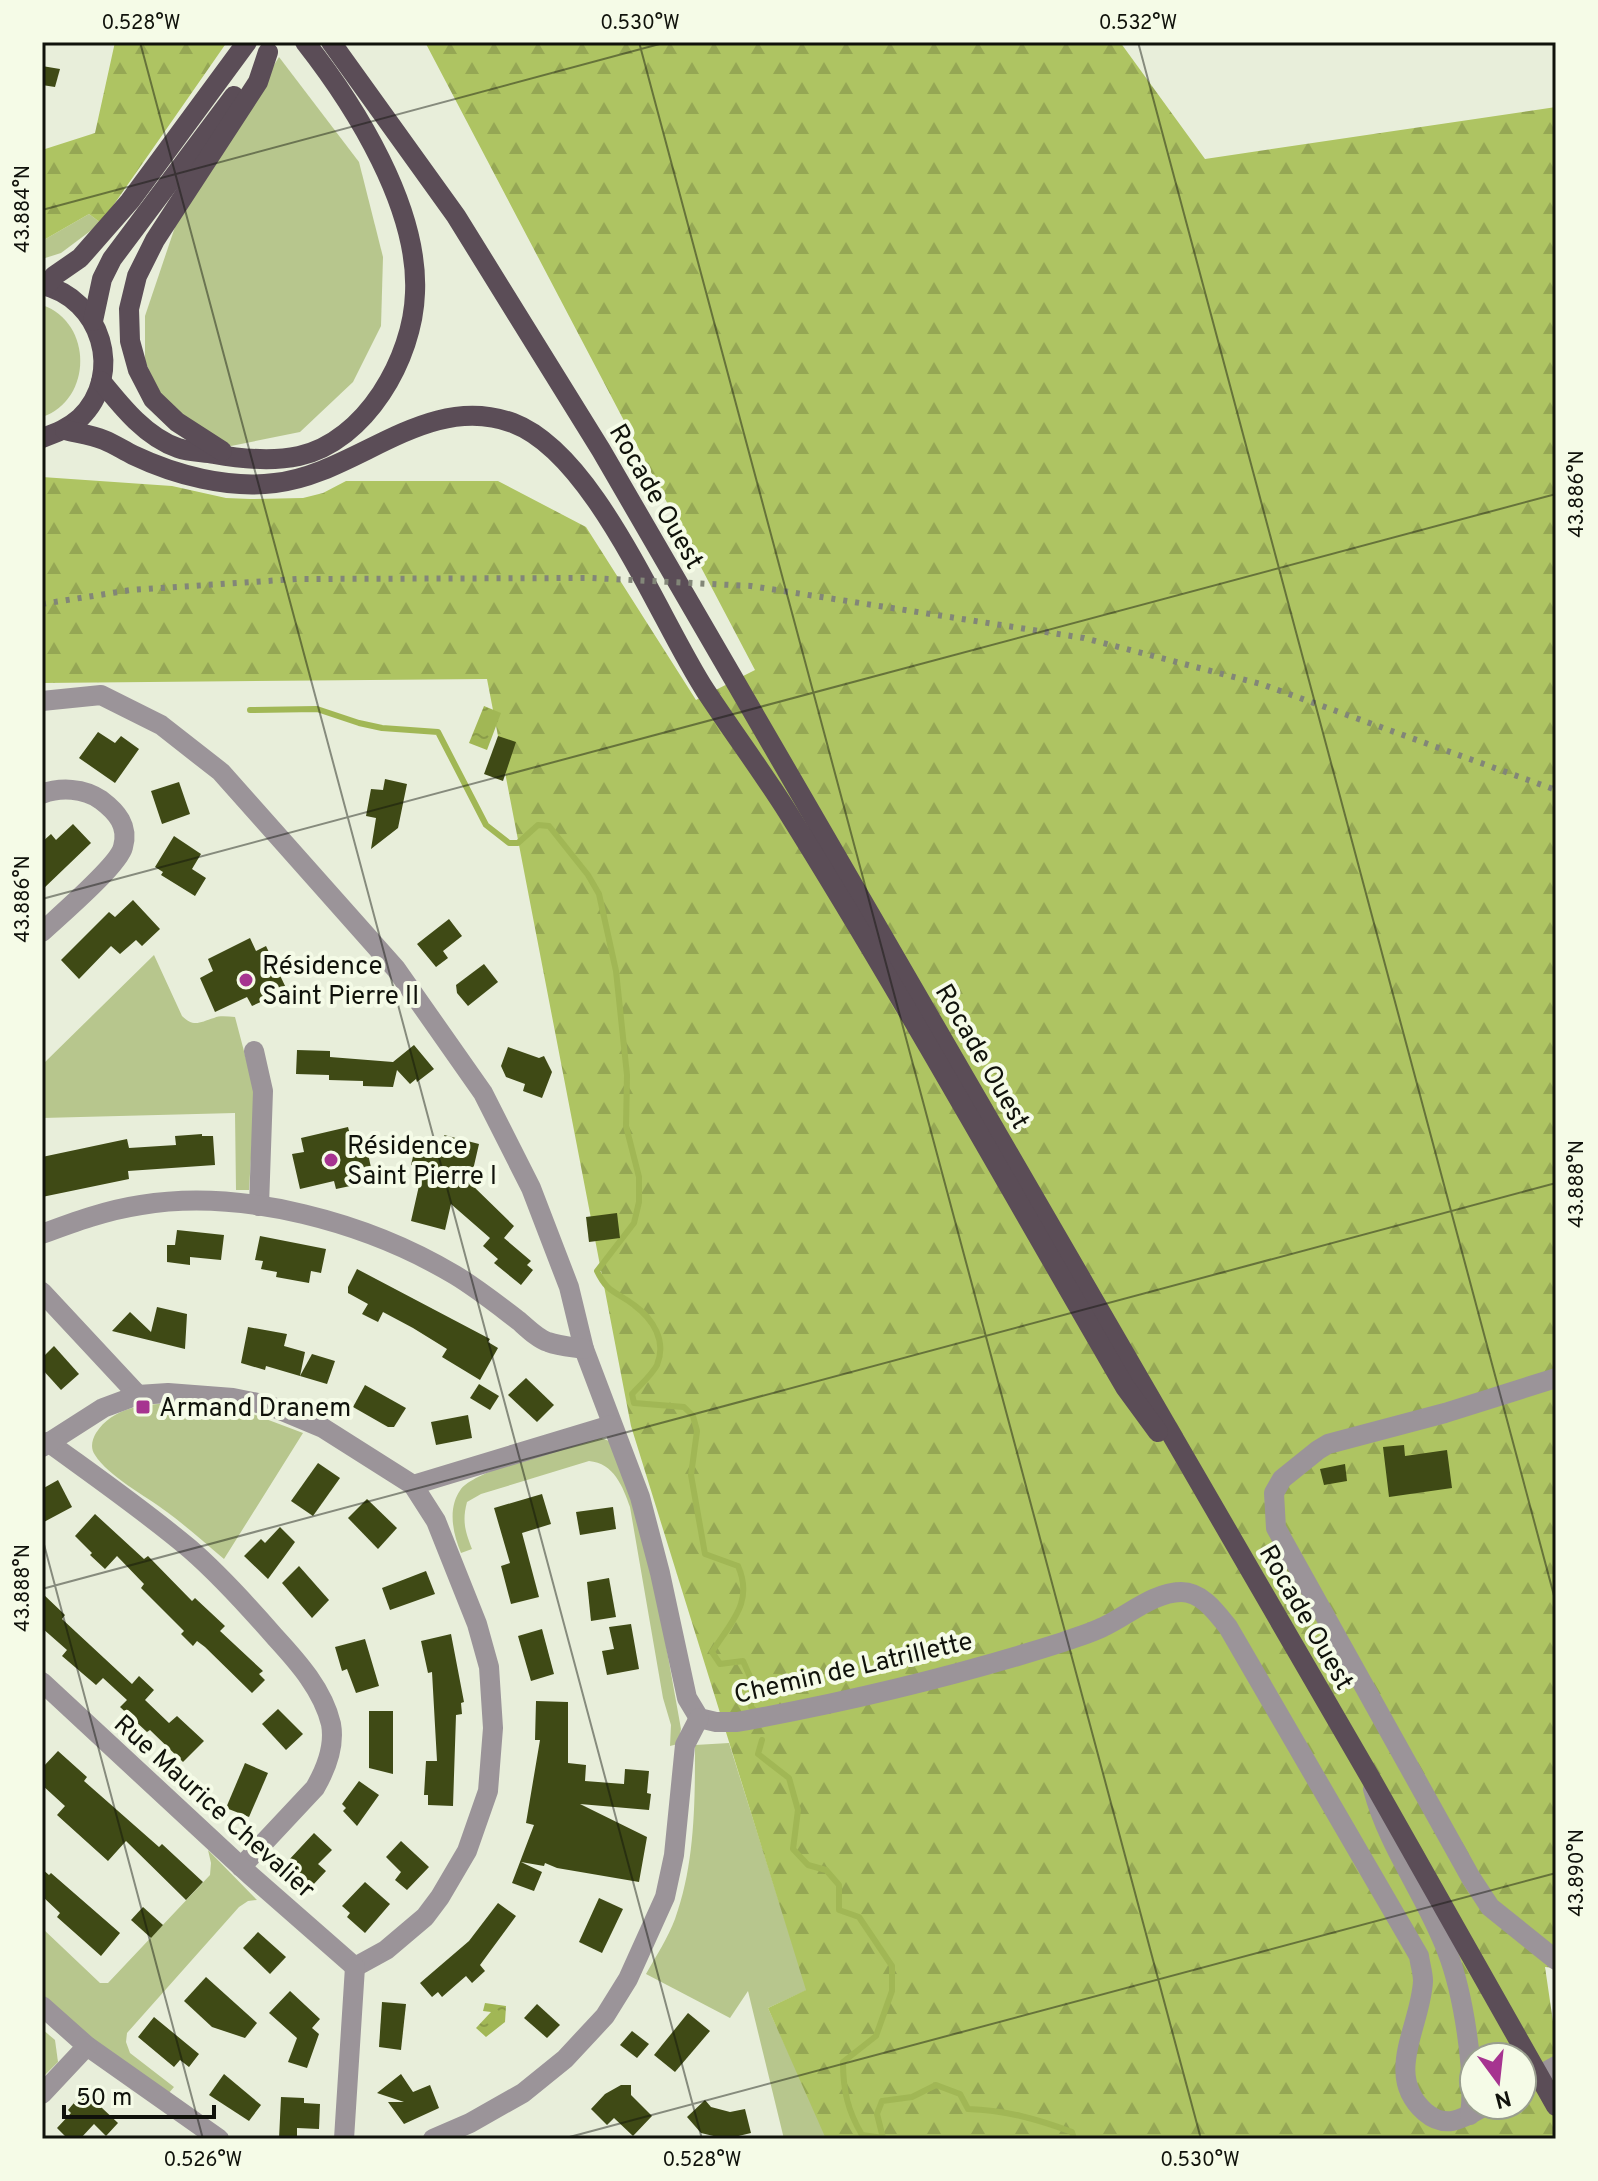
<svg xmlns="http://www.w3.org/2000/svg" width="1598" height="2181" font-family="Overpass,sans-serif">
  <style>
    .grass { fill: #b7c68d }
    .forest { fill: url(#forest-firs); fill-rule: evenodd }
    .water { fill: url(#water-ripples) }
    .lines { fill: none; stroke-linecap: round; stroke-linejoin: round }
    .stream { stroke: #a1b755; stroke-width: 6 }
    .building { fill: #3f4a15 }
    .minor { stroke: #9b9499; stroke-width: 20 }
    .major { stroke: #5b4d57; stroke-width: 20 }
    .rail { stroke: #828678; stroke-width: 6; stroke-dasharray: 4 8; stroke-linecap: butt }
    .ticks { fill: none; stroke: #10120b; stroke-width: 2; stroke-opacity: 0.45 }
    .poi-dot { fill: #a63490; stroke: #f5fbe7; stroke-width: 3 }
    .labels { text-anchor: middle; stroke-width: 8; stroke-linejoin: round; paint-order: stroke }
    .street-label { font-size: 26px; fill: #10120b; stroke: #f5fbe7 }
    .poi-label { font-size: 26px; fill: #10120b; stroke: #f5fbe7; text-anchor: start }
    .neatline { fill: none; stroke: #10120b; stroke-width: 3 }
    .ticks-label { font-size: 20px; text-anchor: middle; fill: #10120b }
  </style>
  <defs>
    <pattern id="forest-firs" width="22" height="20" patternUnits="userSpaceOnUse" patternTransform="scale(2)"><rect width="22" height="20" fill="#aec462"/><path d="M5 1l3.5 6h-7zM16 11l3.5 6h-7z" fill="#95a754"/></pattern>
    <pattern id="water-ripples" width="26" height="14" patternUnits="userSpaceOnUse" patternTransform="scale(2)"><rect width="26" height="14" fill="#a1b755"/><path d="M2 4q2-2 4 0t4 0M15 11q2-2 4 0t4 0" fill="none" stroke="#8a9c49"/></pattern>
  </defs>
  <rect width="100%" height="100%" fill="#e8eeda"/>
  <g class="grass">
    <polygon points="279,57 359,162 383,257 381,326 353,382 300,432 231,446 173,424 145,361 145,316 177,221"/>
    <polygon points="89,214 101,223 61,253 42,259 42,241"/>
    <path d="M 42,305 C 93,322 93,400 42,417 Z"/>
    <path d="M 154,955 L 182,1016 C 194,1028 200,1022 214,1018 C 221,1015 228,1017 235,1017 L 255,1093 L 249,1190 L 236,1190 L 235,1113 L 42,1118 L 42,1065 Z"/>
    <path d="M 209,1404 L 242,1410 L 303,1433 L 224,1559 C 205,1543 186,1526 167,1512 C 146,1496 108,1476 95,1455 C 90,1448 92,1440 96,1433 C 119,1397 172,1404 209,1404 Z"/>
    <path d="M 599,1437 L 609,1441 L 630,1482 L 657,1595 L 681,1729 L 678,1744 L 670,1746 L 671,1725 L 663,1698 L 630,1507 C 623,1487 614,1463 589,1461 L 481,1494 L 467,1502 C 462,1521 465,1531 472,1549 L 461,1553 C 453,1534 447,1508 461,1489 C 476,1469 571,1446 599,1437 Z"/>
    <path d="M 729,1743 L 807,1990 L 768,2008 L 828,2139 L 784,2139 L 748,1991 L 730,2018 L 646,1974 C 656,1956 668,1938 675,1919 C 695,1864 695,1803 695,1745 Z"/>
    <polygon points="208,1850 257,1900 248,1901 239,1907 127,2033 126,2042 130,2053 174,2087 168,2094 85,2034 42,1995 42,1928 100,1983 108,1983 210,1875 211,1863"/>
    <polygon points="42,2029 55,2040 58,2062 42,2078"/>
  </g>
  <g class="forest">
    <polygon points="115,42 227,42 101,223 89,214 42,241 42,150 95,133"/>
    <path d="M 425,42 L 1120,42 L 1205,159 L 1556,107 L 1556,1968 L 1545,1967 L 1556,2042 L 1556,2139 L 826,2139 L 768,2008 L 806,1990 L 631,1426 L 487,679 L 42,683 L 42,477 L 172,486 L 226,498 L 250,499 L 303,498 L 323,493 L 346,481 L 498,481 L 586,527 L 696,700 L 755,670 ZM 1474,2057 L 1522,2057 L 1522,2105 L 1474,2105 Z"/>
  </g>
  <g class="water">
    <polygon points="484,706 501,713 487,750 469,743"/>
    <polygon points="485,2003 506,2006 505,2022 486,2037 476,2028 491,2012 483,2011"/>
  </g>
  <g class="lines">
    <g class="stream">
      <path d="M 250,710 L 317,709 L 359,723 L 382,728 L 438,732 L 486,825 L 509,843 L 518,843 L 538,825 L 549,826 L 588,875 L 599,894 L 616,971 L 627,1075 L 626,1126 L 639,1177 L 639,1202 L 634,1223 L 597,1271 C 608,1294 616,1291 634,1305 C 653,1319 667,1341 657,1365 C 652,1375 639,1386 632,1394 L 634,1403 L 684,1407 L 693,1416 L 697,1431 L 691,1475 L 705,1554 L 738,1566 C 754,1602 731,1622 712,1652 L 720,1664 L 743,1661 L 751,1679 L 751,1707 L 756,1712"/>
      <path d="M 762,1740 L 758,1754 L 789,1778 L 798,1810 L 793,1849 L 808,1865 L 826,1870 L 839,1885 L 839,1910 L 859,1917 L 892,1966 L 892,1991 L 876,2036 L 843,2062 C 843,2091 848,2111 862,2135 L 883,2138 L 877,2114 L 882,2101 L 912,2097 L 936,2085 L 960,2094 L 968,2109 C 1005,2110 1037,2119 1072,2132 L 1074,2139"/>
    </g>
  </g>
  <g class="building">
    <polygon points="42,66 60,69 55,87 42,85"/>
    <polygon points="98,732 115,743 121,736 139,749 115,783 79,758"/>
    <polygon points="498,736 516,742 503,781 484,774"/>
    <polygon points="385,779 407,784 398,828 371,849 376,818 366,816 371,789 383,790"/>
    <polygon points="179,782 190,814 162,824 151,791"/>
    <polygon points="73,824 91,843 42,890 42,842 51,834 56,840"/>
    <polygon points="174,836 201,854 192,869 206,878 195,896 161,875 163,872 155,867"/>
    <polygon points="133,900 160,929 142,946 136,940 120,954 111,946 79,979 61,960 109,912 115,917"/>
    <polygon points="449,919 462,936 443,951 448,958 436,967 417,944"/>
    <polygon points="250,938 256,951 266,946 287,990 252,1006 247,997 215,1012 200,978 213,971 208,959"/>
    <polygon points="484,964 498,982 468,1006 457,993 456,985"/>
    <polygon points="414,1045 434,1069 417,1082 416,1079 410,1084 397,1070 393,1087 363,1086 363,1081 329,1080 329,1075 296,1074 297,1050 330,1051 330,1057 393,1062"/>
    <polygon points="508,1047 539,1058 544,1056 552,1072 542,1098 523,1091 525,1084 506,1077 501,1066"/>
    <polygon points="348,1127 351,1138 355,1140 364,1136 374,1181 336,1189 334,1181 300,1189 292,1154 304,1152 301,1138"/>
    <polygon points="202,1134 202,1136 213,1136 215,1165 128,1171 129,1179 42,1197 42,1157 127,1139 129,1148 176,1145 175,1136"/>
    <polygon points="444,1135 479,1144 470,1183 514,1226 504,1238 531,1261 527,1265 533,1270 521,1285 494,1263 498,1259 483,1246 490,1238 451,1204 445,1230 411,1221 423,1168 411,1165 417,1140 452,1151"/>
    <polygon points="617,1213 620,1238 589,1242 586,1217"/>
    <polygon points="177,1230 224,1235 221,1260 190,1257 190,1265 167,1262 167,1245 175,1245"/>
    <polygon points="260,1236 326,1249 321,1273 311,1271 309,1283 276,1277 277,1272 261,1269 263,1261 255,1260"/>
    <polygon points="357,1269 490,1339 488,1342 498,1348 480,1380 442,1357 447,1349 413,1328 383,1312 378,1322 362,1314 368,1304 348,1293 348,1287"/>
    <polygon points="157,1307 187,1314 185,1349 112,1331 130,1312 151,1332"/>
    <polygon points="248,1327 287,1334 284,1346 305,1352 300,1376 266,1366 265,1370 241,1363"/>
    <polygon points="54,1346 79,1374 61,1390 42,1369 42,1358"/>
    <polygon points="312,1354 335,1361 327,1384 300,1376"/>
    <polygon points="526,1378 554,1405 537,1422 508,1395"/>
    <polygon points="479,1384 499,1396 490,1410 470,1398"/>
    <polygon points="365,1385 406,1408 394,1427 388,1427 353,1407"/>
    <polygon points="468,1415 472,1438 436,1445 431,1422"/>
    <polygon points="1404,1445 1405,1456 1447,1450 1452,1488 1389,1497 1383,1447"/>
    <polygon points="318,1463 340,1478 313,1516 291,1501"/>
    <polygon points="1345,1464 1347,1481 1324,1485 1320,1469"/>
    <polygon points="58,1480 72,1507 42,1523 42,1489"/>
    <polygon points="542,1494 551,1524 522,1533 539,1597 511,1604 501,1566 510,1563 494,1508"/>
    <polygon points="367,1499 397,1528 378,1549 348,1518"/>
    <polygon points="613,1507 616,1529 580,1535 576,1512"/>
    <polygon points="95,1514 144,1559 148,1556 192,1601 195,1598 225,1626 220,1631 263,1671 259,1674 265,1680 252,1693 205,1647 197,1641 193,1646 181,1634 184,1631 141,1588 144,1584 117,1556 105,1569 90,1555 92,1553 75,1536"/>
    <polygon points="280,1527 295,1542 268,1579 244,1556 261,1539 265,1543"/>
    <polygon points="299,1566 329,1600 312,1618 282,1583"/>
    <polygon points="426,1571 435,1594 390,1610 382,1588"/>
    <polygon points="609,1578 616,1617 591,1621 587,1582"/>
    <polygon points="42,1593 65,1615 62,1619 132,1684 139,1676 154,1690 145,1700 169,1723 177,1716 204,1741 183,1762 150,1730 147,1732 120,1707 127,1700 103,1678 96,1685 62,1656 67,1650 42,1628"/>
    <polygon points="631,1624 639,1669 607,1675 602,1651 614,1649 609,1627"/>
    <polygon points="542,1629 554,1674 531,1681 518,1636"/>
    <polygon points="451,1634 464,1702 461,1703 462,1714 456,1715 453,1806 428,1805 428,1795 424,1795 426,1761 437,1761 432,1672 428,1673 421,1641"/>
    <polygon points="365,1639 379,1686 356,1693 347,1669 342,1671 335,1647"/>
    <polygon points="536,1701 568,1702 568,1763 586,1765 585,1781 624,1784 625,1769 649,1771 647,1793 651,1794 649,1810 580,1804 647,1837 639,1882 557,1868 545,1863 544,1866 521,1862 542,1872 534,1891 512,1883 534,1825 526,1823 540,1740 535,1740"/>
    <polygon points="278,1709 303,1734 286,1750 262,1724"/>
    <polygon points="369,1711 393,1711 393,1774 369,1768"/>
    <polygon points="58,1751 87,1777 84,1781 159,1847 162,1844 203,1882 186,1900 126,1841 108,1861 57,1815 65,1806 42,1785 42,1768"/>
    <polygon points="245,1763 268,1773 249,1817 226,1808"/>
    <polygon points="359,1781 379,1795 357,1826 343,1811 346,1808 342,1804"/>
    <polygon points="314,1833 332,1850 318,1864 326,1871 312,1886 287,1862"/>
    <polygon points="401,1841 429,1867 407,1890 395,1880 401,1872 386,1857"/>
    <polygon points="42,1869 49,1875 51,1873 120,1933 101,1956 57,1917 60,1913 42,1896"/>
    <polygon points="365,1882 390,1904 365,1933 347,1917 350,1913 342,1906"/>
    <polygon points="599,1898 623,1909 602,1953 579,1942"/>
    <polygon points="498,1903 516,1916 480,1965 485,1971 472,1983 466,1976 442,1997 438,1992 432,1997 420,1983 469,1941"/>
    <polygon points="143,1907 163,1925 151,1938 131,1920"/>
    <polygon points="258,1932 286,1957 270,1974 243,1948"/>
    <polygon points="206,1977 257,2023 245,2038 212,2027 184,2001"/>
    <polygon points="290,1991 320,2019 312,2028 319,2034 307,2068 288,2062 297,2038 269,2013"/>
    <polygon points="382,2002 406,2004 401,2050 379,2047"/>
    <polygon points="537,2004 560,2025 547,2038 524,2018"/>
    <polygon points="688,2013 710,2031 675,2072 654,2055"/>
    <polygon points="154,2017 199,2054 189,2067 180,2060 174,2067 138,2037"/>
    <polygon points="632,2031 649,2044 637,2058 620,2045"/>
    <polygon points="224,2074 261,2105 249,2121 209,2095"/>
    <polygon points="401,2074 413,2092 430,2085 439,2108 404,2124 388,2102 404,2102 377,2093"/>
    <polygon points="621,2085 631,2085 631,2095 652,2116 633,2136 614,2118 607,2125 591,2109 605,2094"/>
    <polygon points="84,2091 118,2123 106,2136 94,2124 80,2139 68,2139 57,2128 71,2113 68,2110"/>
    <polygon points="281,2097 304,2098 304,2103 320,2104 319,2129 297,2128 297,2139 279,2139"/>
    <polygon points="705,2100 711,2107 730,2112 745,2109 751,2133 726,2139 701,2133 687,2117"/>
  </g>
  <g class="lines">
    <g class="minor">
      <path d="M 42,701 L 101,695 L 161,725 L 221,772 L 396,969 L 483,1093 L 531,1188 L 569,1287 L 584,1349 L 640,1497 L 660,1573 L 687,1698 L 699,1718 L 716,1722 L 737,1722 C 847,1702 957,1676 1063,1642 C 1077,1637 1091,1633 1103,1627 C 1127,1616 1154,1592 1181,1592 C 1202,1592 1216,1612 1228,1627 L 1419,1956 C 1420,1964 1423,1973 1423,1981 C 1421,2026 1383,2075 1425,2112 C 1447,2131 1465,2117 1487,2105"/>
      <path d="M 42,794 C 60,787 84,788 101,800 C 117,812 129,826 123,847 C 119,865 58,917 42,932"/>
      <polyline points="254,1051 263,1091 259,1206"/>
      <path d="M 42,1234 C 74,1222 107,1210 141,1205 C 243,1188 368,1223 455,1275 C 478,1289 498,1305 519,1321 C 527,1328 538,1339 548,1342 C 559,1346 572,1347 584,1349"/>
      <polyline points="42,1292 138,1395"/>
      <polyline points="1556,1378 1445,1413 1328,1444 1318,1450 1282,1479 1274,1493 1276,1528 1471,1878 1490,1907 1556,1960"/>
      <path d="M 48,1442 C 96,1477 145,1511 190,1549 C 221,1576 248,1606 275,1637 C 298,1662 323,1690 331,1724 C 335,1746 326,1769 315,1788 L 241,1867"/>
      <polyline points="42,1447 103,1408 138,1395 168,1393 233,1398 268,1405 323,1428 413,1485 436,1521 477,1624 489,1667 493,1728 488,1791 467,1851 440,1897 425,1917 386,1950 355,1967"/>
      <polyline points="413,1485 611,1425"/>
      <polyline points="42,1682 250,1875 355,1967"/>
      <path d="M 1373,1789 C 1388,1847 1426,1895 1447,1951 C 1463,1992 1476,2072 1470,2115"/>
      <polyline points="42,2006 87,2046 219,2139"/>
      <polyline points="1522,2085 1556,2066"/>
      <polyline points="42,2094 87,2046"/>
      <polyline points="344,2139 355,1967"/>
      <polyline points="433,2139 470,2123 523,2093 565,2059 605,2016 628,1979 665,1897 674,1855 685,1745 699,1718"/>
    </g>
    <g class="major">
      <polyline points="331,42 456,216 601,450 1370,1777 1556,2106"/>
      <path d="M 42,285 C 101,298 125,374 80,418 C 69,428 56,433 42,438"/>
      <polyline points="47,285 54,276 80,258 130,201 247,42"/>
      <polyline points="93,321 102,279 112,259 234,96"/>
      <path d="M 101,381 C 122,407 146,437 178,448 C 189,452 203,452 214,454 C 242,459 271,462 299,456 C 366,441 413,358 415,293 C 419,208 356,107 305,42"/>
      <path d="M 65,430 C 77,433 92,435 104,440 C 114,444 123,450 133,455 C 175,475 228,489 275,483 C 357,474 426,391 513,423 C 595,454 658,617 705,690 C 732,731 761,770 787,811 C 905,1000 1013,1195 1125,1387 L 1158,1432"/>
      <polyline points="222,451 177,422 153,399 138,370 130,341 129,309 137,276 155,240 258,82 268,52"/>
    </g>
    <polyline class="rail" points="42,604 131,590 297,579 591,578 751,586 1084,638 1261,684 1556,790"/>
  </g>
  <path class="ticks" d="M 140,42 L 702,2139M 639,42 L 1201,2139M 1138,42 L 1556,1603M 42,210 L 667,42M 42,899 L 1556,494M 42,1537 L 203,2139M 42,1589 L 1556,1183M 562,2139 L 1556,1873"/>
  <g class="poi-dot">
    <circle cx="246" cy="980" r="8"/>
    <circle cx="331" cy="1160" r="8"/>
    <rect x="135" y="1399" width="16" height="16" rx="4"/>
  </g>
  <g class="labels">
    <g class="street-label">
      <text transform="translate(657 496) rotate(60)" y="9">Rocade Ouest</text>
      <text transform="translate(983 1056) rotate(60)" y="9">Rocade Ouest</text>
      <text transform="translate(1307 1617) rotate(60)" y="9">Rocade Ouest</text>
      <text transform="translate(853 1667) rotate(-13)" y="9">Chemin de Latrillette</text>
      <text transform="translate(215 1806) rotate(42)" y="9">Rue Maurice Chevalier</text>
    </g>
    <g class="poi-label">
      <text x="262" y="974">Résidence<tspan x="262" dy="30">Saint Pierre II</tspan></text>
      <text x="347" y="1154">Résidence<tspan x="347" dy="30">Saint Pierre I</tspan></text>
      <text x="159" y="1416">Armand Dranem</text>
    </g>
  </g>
  <rect width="1598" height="2181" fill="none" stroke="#f5fbe7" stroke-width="88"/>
  <g transform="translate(1498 2081) rotate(165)"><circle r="38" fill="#f5fbe7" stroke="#999e8f" stroke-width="2"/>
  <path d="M0-6L14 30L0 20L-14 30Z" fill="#a63490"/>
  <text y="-12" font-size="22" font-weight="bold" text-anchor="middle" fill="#10120b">N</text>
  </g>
  <path d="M64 2105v12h150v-12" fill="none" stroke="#10120b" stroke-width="4"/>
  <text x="76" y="2105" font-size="24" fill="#10120b" stroke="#f5fbe7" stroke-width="6" paint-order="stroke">50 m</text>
  <rect x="44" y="44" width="1510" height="2093" class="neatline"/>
  <g class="ticks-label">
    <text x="141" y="29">0.528°W</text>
    <text x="640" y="29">0.530°W</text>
    <text x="1138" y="29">0.532°W</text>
    <text transform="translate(22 209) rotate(-90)" y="7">43.884°N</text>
    <text transform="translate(1576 494) rotate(-90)" y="7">43.886°N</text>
    <text transform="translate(22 899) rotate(-90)" y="7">43.886°N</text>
    <text transform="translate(1576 1184) rotate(-90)" y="7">43.888°N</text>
    <text transform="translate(22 1588) rotate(-90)" y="7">43.888°N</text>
    <text transform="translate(1576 1873) rotate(-90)" y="7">43.890°N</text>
    <text x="203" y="2166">0.526°W</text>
    <text x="702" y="2166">0.528°W</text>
    <text x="1200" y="2166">0.530°W</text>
  </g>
</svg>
